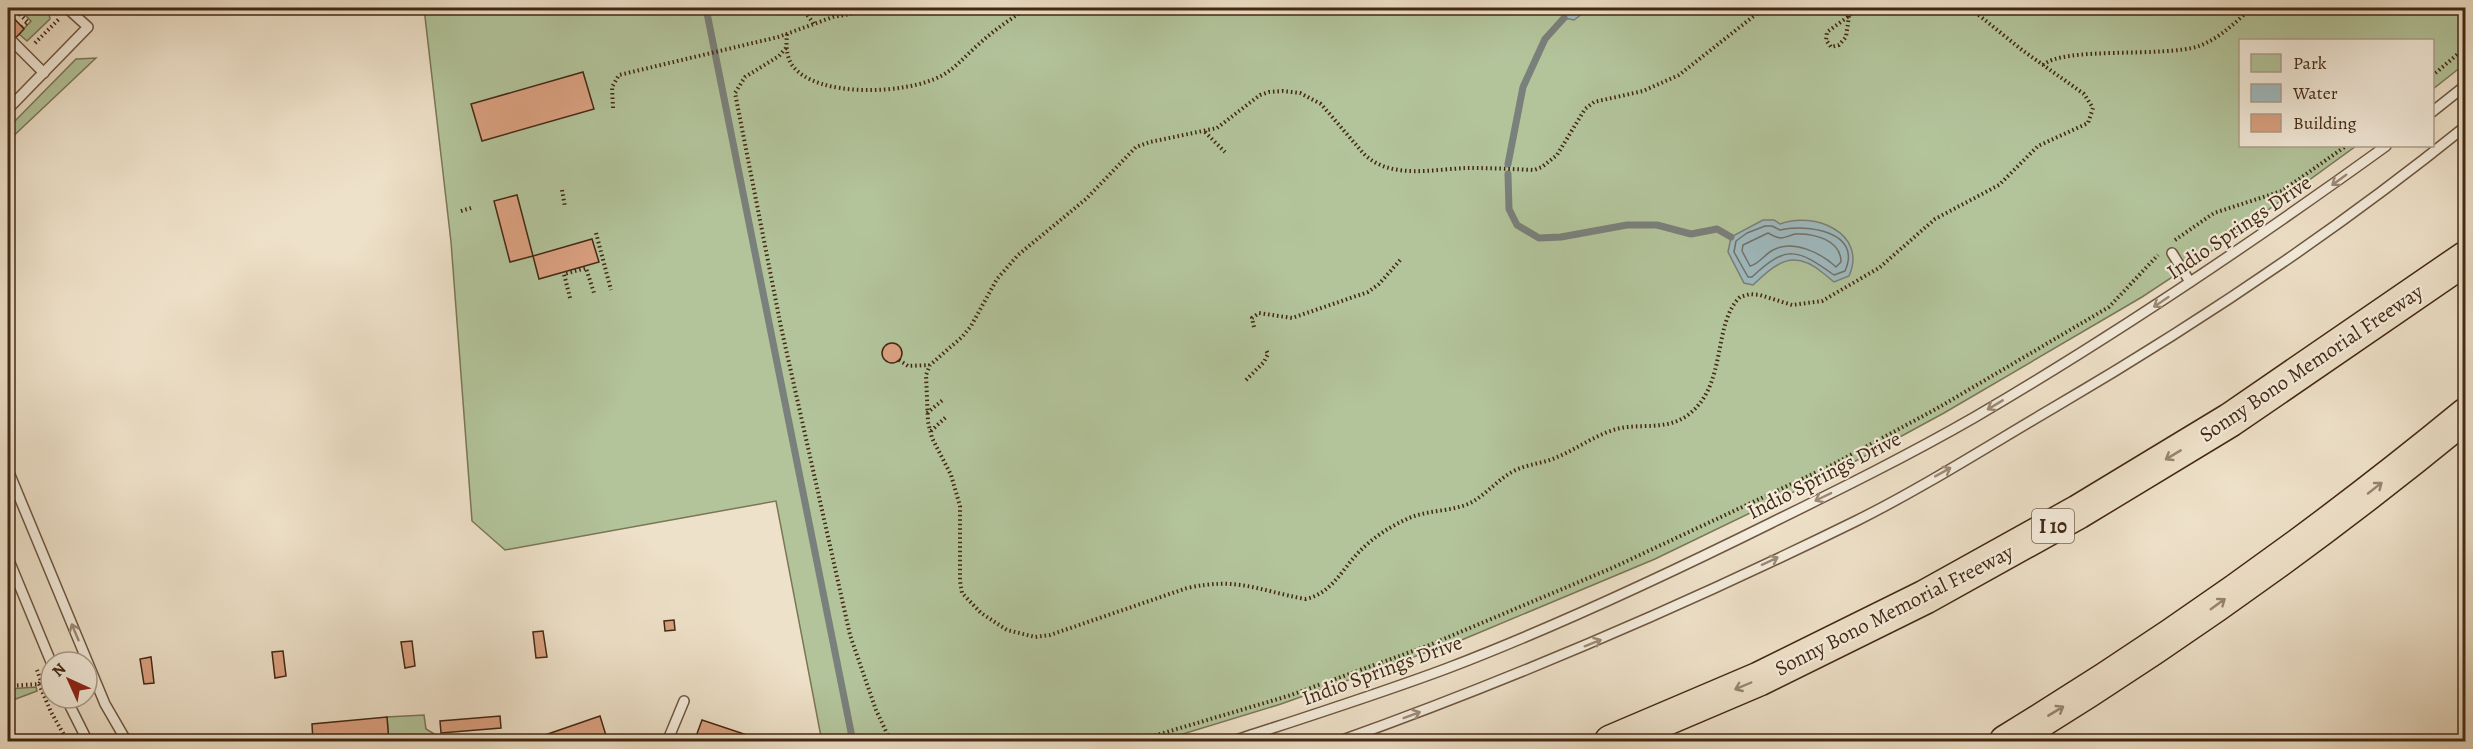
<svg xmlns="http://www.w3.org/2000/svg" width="2473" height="749" font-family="Alegreya,serif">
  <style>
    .green { fill: #b3c49b; stroke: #7b7656; stroke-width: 1.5 }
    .water { fill: #9fbbc1; stroke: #7a807b; stroke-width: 1.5 }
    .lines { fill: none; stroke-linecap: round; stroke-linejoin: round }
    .shore { stroke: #71726a; stroke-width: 1.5 }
    .stream { stroke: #7a807b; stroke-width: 7 }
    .building { fill: #dba181; stroke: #432812; stroke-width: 1.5 }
    .lane-casing { stroke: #6e5640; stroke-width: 12 }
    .highway-casing { stroke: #432812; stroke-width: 36 }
    .path { stroke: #432812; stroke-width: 4; stroke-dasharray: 1.5 3; stroke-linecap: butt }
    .lane { stroke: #f4ecdc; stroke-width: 9 }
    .highway { stroke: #eee1c9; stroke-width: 33 }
    .oneway { stroke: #9c8a77 }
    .oneway2 { stroke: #98846e }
    .labels { text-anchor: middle; stroke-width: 4.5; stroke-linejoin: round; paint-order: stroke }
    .shield { fill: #f4ecdc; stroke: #78634f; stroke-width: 1.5 }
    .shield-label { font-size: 20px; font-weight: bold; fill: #432812 }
    .street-label { font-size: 21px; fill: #432812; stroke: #f4ecdc }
  </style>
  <rect width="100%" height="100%" fill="#eee1c9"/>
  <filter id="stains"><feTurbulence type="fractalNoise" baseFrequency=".00333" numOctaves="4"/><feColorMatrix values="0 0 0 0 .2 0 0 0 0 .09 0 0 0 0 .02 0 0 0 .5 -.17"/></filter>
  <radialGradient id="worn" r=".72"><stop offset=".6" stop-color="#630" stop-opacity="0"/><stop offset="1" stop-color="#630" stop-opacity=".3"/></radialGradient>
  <g class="green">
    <polygon points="18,8 48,8 50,19 27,41 19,34 31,21"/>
    <polygon points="424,8 2465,8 2466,63 2433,89 2432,40 2240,40 2240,146 2356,146 2206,255 2142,297 1944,413 1839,470 1655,559 1464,639 1281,704 1160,741 822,742 776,501 505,550 472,521 451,242"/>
    <polygon points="96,58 8,141 8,128 76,59"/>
    <polygon points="36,687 37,691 8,702 8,689"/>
    <polygon points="424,715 426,729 436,735 436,741 389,741 387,717"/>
  </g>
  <g class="water">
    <polygon points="1557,8 1596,8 1586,11 1574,20 1564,18"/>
    <path d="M 1763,220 L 1774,220 L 1780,224 C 1814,211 1868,233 1849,276 L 1834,282 C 1830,279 1827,276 1823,273 C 1793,248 1776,263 1753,285 L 1744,283 L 1728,252 L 1731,237 Z"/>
  </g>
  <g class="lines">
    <g class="shore">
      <path d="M 1765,226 L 1772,226 L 1780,230 C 1806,224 1863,231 1845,271 L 1834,275 C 1797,249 1787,244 1752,277 L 1748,277 L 1734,252 L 1736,241 L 1747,233 Z"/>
      <path d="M 1768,233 C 1772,235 1776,238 1781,238 C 1786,238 1790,235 1795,234 C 1814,233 1841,240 1841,262 L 1836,267 C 1821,253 1793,239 1773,250 C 1765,254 1759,264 1750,266 L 1742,251 L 1743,245 Z"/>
    </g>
    <g class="stream">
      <polyline points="706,8 853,742"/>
      <polyline points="1508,164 1523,87 1545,39 1564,18"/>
      <polyline points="1508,174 1509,209 1517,225 1539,238 1561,237 1627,225 1657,225 1691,234 1717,229 1731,237"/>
    </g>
  </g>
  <g class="building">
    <polygon points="8,12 24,29 8,46"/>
    <polygon points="583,72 594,109 482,141 471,104"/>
    <polygon points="517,195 533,256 510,262 494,201"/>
    <polygon points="592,239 599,262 539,279 533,256"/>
    <circle cx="892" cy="353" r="10"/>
    <polygon points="674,620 675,630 665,631 664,621"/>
    <polygon points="543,631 547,657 536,658 533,632"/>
    <polygon points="412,641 415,666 405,668 401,642"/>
    <polygon points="283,651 286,676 275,678 272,652"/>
    <polygon points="151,657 154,683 144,684 140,659"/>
    <polygon points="500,716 501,728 441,733 440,721"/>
    <polygon points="600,716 608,742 544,742 542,736"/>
    <polygon points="387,717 389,742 313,742 312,724"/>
    <polygon points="702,720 762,740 762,742 694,742"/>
  </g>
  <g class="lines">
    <g class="lane-casing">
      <g id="lane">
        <polyline points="12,41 44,73"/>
        <polyline points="8,109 88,27 67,8"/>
        <polyline points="2432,112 2466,85"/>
        <polyline points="2172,253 2190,282"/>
        <polyline points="8,470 105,704 127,742"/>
        <polyline points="8,558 51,662"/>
        <polyline points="66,698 88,742"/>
        <polyline points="667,742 684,701"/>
        <path d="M 1230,742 C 1303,718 1376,695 1448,668 C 1558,626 1666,575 1771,523 C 1840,489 1909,455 1975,417 C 2117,334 2253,242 2386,146"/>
        <path d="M 1337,742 C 1514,679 1687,604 1856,521 C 1924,487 1988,446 2053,408 C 2197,324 2336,231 2466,126"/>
      </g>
    </g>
    <g class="highway-casing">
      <g id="highway">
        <polyline points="1611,742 1759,679 1925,597 2078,512 2230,420 2466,258"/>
        <path d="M 2006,742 C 2167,644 2320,535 2466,415"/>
      </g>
    </g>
    <g class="path">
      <polyline points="13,8 28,22 22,27"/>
      <polyline points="802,8 814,24"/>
      <path d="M 1764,8 L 1679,75 L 1643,91 L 1594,102 L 1585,109 L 1557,155 L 1542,167 L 1534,170 C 1512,169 1490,168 1468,168 C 1433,169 1391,180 1364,154 L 1321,104 L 1300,93 L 1283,91 L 1269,92 L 1260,95 L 1217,128 L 1150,142 L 1136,147 L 1086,199 L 1018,255 L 997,279 L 971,326 L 962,337 L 930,365 L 926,375 L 928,422 L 932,438 L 951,475 L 960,506 L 960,581 L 962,593 L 981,613 L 1007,630 L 1035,637 L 1050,635 L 1187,588 C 1238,577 1257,590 1305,599 C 1331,594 1341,571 1358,553 C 1371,539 1389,527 1407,519 C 1426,510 1448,512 1468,504 C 1485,496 1496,481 1512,472 C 1526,464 1541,464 1555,458 C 1575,450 1592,437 1613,430 C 1637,422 1665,432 1688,415 C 1728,385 1712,324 1740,297 L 1750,294 L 1760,295 L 1792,305 L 1822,301 L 1879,268 L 1935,219 L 1999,185 L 2038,146 L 2088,123 L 2093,108 L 2084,94 L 2022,50 L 1970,8"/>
      <polyline points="1849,16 1846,37 1839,45 1831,47 1826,40 1827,32 1849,16 1856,8"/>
      <path d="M 787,34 C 786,44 786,56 792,65 C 816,99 908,94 941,76 C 956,68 966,55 979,44 C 994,30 1011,19 1027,8"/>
      <polyline points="35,43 59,19"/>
      <polyline points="786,48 779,56 745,77 735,93 781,327 850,635 876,710 891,742"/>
      <path d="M 2043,65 C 2064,46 2164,58 2199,46 C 2220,38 2235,23 2251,8"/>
      <polyline points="2432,76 2466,47"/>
      <polyline points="613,108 612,87 619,75 778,37 833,17 883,8"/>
      <polyline points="1205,132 1225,152"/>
      <polyline points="562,190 565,207"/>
      <polyline points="461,211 471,208"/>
      <polyline points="596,233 611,290"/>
      <polyline points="2175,240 2214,213 2282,191 2346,146"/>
      <polyline points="570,298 564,274 586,268 594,293"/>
      <polyline points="1254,327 1252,318 1259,313 1292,318 1368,292 1379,284 1402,258"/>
      <polyline points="899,360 908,366 929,365"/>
      <polyline points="1246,380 1264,362 1268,354 1266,350"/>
      <polyline points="927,413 944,399"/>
      <polyline points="931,431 946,417"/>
      <polyline points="39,684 51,712 68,742"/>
      <polyline points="8,686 39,684 41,681 37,670"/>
      <polyline points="1133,742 1288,696 1427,646 1612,568 1832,465 1936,409 2109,307 2158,255"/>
    </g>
    <use href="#lane" class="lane"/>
    <use href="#highway" class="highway"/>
  </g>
  <defs><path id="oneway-shaft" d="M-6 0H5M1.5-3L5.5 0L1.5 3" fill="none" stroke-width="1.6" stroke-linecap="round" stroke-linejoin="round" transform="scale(1.5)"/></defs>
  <g class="oneway">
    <use href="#oneway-shaft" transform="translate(2339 180) rotate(144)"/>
    <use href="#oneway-shaft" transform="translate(2161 302) rotate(146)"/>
    <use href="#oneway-shaft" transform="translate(1995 405) rotate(149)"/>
    <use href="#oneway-shaft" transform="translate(1943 472) rotate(-29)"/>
    <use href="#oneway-shaft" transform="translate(1823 497) rotate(154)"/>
    <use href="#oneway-shaft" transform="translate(1770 561) rotate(-25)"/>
    <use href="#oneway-shaft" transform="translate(75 632) rotate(-113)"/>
    <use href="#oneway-shaft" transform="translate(1593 643) rotate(-22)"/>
    <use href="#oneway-shaft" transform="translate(1412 715) rotate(-20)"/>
  </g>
  <g class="oneway2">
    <use href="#oneway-shaft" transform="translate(2173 455) rotate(149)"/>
    <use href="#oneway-shaft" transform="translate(2375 488) rotate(-38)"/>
    <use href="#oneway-shaft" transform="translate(2218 604) rotate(-36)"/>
    <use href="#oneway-shaft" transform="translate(1743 686) rotate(157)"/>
    <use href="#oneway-shaft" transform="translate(2056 711) rotate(-31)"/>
  </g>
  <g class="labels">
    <rect class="shield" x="2032" y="509" width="42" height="34" rx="4.5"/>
    <g class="shield-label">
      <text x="2053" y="533">I 10</text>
    </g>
    <g class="street-label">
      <text transform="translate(2239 227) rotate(-34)" y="7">Indio Springs Drive</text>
      <text transform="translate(2311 363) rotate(-34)" y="7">Sonny Bono Memorial Freeway</text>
      <text transform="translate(1824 475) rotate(-27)" y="7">Indio Springs Drive</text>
      <text transform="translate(1894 610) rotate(-27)" y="7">Sonny Bono Memorial Freeway</text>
      <text transform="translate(1382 670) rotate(-20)" y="7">Indio Springs Drive</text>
    </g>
  </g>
  <rect width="2473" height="749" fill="none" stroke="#eee1c9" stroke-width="30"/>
  <rect x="9" y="9" width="2455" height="731" fill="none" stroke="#432812" stroke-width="3"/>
  <rect x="15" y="15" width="2443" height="719" fill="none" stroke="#432812" stroke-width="1.5"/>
  <rect x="2239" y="39" width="195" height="108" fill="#f4ecdc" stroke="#ad9e8b" stroke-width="1.5"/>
  <rect x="2251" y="54" width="30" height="18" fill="#b3c49b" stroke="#ad9e8b" stroke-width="1.5"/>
  <text x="2293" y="69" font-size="18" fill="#432812">Park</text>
  <rect x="2251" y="84" width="30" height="18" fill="#9fbbc1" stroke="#ad9e8b" stroke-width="1.5"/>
  <text x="2293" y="99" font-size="18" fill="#432812">Water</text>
  <rect x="2251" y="114" width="30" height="18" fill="#dba181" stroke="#ad9e8b" stroke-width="1.5"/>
  <text x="2293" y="129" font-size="18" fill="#432812">Building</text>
  <g transform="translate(69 680) rotate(315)"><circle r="28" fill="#f4ecdc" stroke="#ad9e8b" stroke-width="1.5"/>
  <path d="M0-4.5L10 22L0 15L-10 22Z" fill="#8f2418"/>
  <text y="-9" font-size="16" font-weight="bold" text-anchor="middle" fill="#432812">N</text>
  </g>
  <rect width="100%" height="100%" filter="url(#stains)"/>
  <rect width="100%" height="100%" fill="url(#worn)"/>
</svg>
